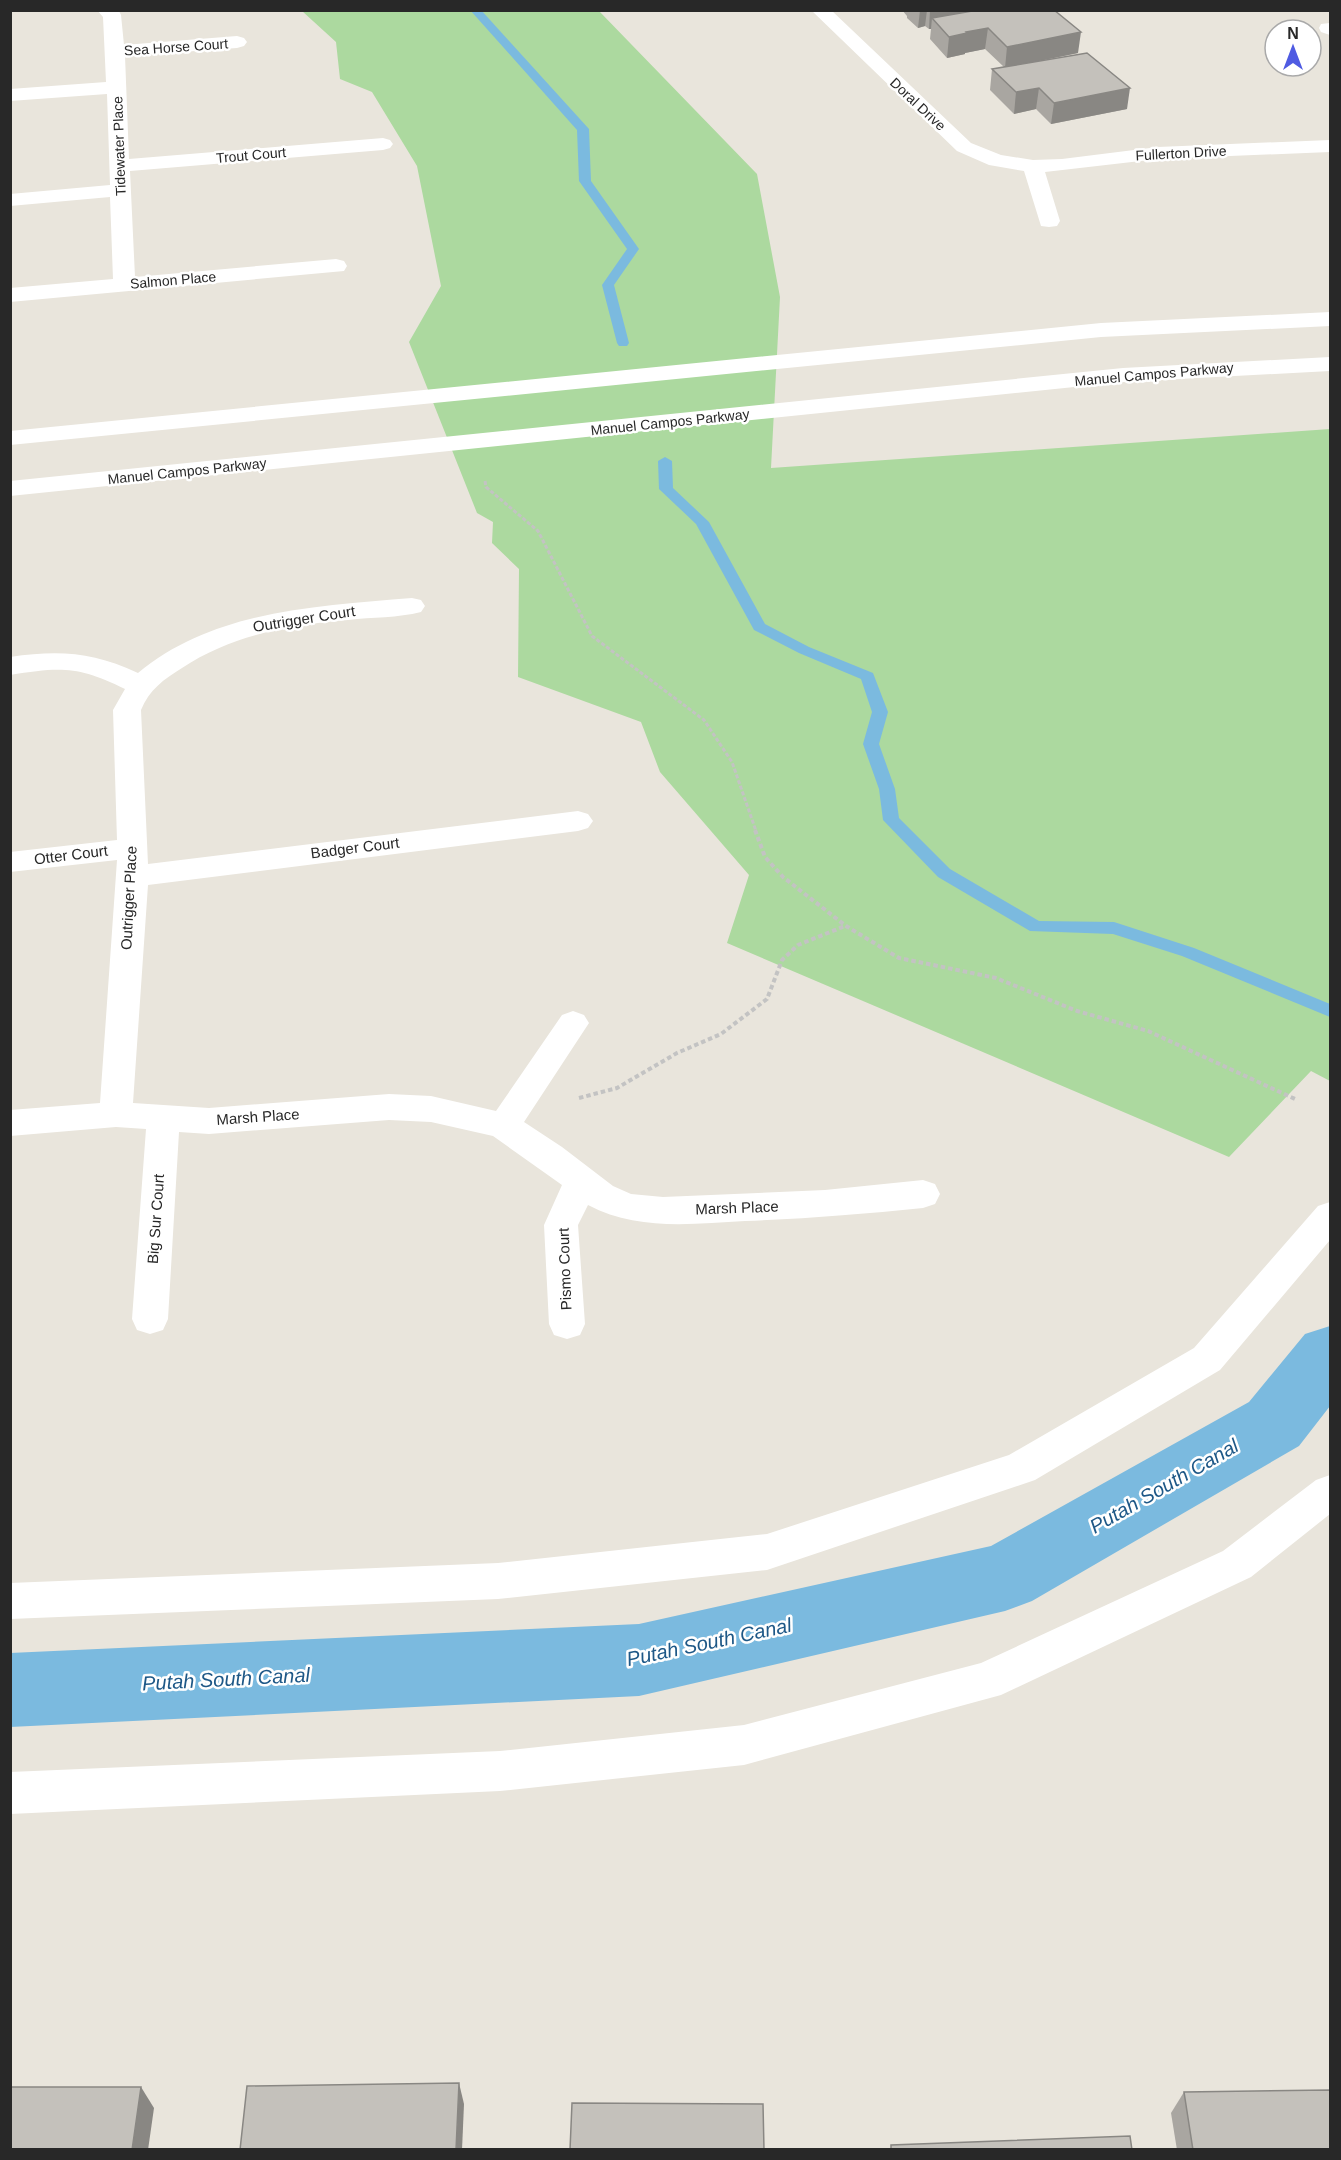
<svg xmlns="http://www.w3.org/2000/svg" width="1341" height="2160" font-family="Helvetica,sans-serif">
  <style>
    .green { fill: #acd99f }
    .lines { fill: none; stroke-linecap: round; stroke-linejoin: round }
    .stream { fill: #7bbadf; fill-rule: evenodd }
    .canal { fill: #7bbadf; fill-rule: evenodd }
    .path-far1 { stroke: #c3c3c3; stroke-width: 3; stroke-dasharray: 4 2; stroke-linecap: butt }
    .path { stroke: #c3c3c3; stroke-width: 4; stroke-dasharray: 4.5 3; stroke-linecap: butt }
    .lane { fill: #fff; fill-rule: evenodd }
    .street { fill: #fff; fill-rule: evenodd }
    .secondary { fill: #fff; fill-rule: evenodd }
    .wall { fill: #a9a6a1 }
    .shaded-wall { fill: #898783 }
    .building { fill: #c4c1bb; stroke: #898783; stroke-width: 1.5 }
    .labels { text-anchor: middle; stroke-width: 5; stroke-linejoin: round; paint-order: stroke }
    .far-street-label { font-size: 14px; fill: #282828; stroke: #fff }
    .street-label { font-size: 15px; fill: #282828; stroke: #fff }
    .near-water-label { font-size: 20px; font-style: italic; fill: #1e5887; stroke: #fff }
  </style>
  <rect width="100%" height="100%" fill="#e9e5dc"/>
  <polygon class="green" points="302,11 599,11 757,174 780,297 771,468 1330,429 1330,1081 1311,1071 1229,1157 727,943 749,875 660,772 641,722 518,677 519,569 492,543 493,522 477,513 409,342 441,286 417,166 372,92 340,79 336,42"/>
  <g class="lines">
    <g class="stream">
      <polygon points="470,10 481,10 589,129 591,181 639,249 614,285 629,343 627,346 619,346 617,343 602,285 627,249 579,181 577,130"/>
      <polygon points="665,457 672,461 673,488 709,522 765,624 809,647 873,673 888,712 879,744 895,789 899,818 950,869 1039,921 1114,922 1194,948 1330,1004 1330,1017 1182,956 1113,934 1030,931 938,877 883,820 879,789 863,744 872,712 861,679 799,653 754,630 696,524 659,489 658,461"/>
    </g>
    <polygon class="canal" points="1330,1326 1330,1406 1299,1446 1032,1601 1005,1611 639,1696 10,1727 10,1653 639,1624 991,1546 1249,1402 1305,1334"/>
    <polyline class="path-far1" points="485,481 486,487 538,531 592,636 704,720 732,762 756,831"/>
    <g class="path">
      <polyline points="755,830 765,857 783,877 846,926 899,958 996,978 1077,1011 1148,1031 1295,1099"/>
      <polyline points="579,1098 617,1088 677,1053 721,1034 767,999 782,960 798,945 845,926"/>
    </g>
    <g class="lane">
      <polygon points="1330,1202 1330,1240 1220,1370 1035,1480 767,1570 498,1599 10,1619 10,1583 498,1563 767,1534 1009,1455 1194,1348 1318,1206"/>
      <polygon points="1330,1475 1330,1514 1251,1577 1001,1695 744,1765 500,1791 10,1814 10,1772 500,1751 744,1725 981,1663 1223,1551 1316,1480"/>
    </g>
    <g class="street">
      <polygon points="97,10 119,11 121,15 124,45 237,36 244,38 247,42 244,46 237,48 125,56 129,159 383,138 390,140 393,144 390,148 383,150 130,171 135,277 336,259 344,261 347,266 344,271 10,302 10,288 113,279 110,197 10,206 10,194 110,185 107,94 10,101 10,89 106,82 103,17"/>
      <polygon points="811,10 831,10 971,143 1001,155 1033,160 1062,159 1158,147 1330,140 1330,152 1158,159 1045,172 1060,221 1057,226 1049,227 1041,226 1024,171 989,165 957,151"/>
      <polygon points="1330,23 1330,35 1321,32 1319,28 1321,24"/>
      <path d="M 412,598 L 421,600 L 425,606 L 421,612 C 398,618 372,617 348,620 C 289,625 232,635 182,668 C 164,679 149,690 141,710 L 148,864 L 578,811 L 588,814 L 593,821 L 588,828 L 578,831 L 148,885 L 133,1103 L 209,1108 L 389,1094 L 431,1096 L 496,1111 L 562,1015 L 573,1011 L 584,1015 L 589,1023 L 524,1122 L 562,1147 L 613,1186 L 631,1194 L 663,1197 L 825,1190 L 923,1180 L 935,1184 L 940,1194 L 935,1204 L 923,1208 C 863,1214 804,1219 745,1221 C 691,1224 637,1231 588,1205 L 578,1225 L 585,1324 L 580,1335 L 567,1339 L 554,1335 L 549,1324 L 544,1225 L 562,1185 L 493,1136 L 431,1122 L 389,1120 L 209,1134 L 179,1132 L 168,1319 L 163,1330 L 150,1334 L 137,1330 L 132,1319 L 146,1129 L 116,1127 L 10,1136 L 10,1110 L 100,1103 L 117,860 L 10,872 L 10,852 L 117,840 L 113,710 L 125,689 C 78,666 61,667 10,675 L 10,657 C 60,650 92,652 138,673 C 214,610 318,606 412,598 Z"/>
    </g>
    <g class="secondary">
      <polygon points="1330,312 1330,326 1101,337 10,445 10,431 1101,323"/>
      <polygon points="1330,357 1330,371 1123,382 10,496 10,481 1123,368"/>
    </g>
  </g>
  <g class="wall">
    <polygon points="902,10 1054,10 1078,53 1034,62 1127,109 1051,124 1036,109 1014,114 990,90 992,69 1004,67 985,49 965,53 965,54 947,58 930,39 931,29 929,29 925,26 918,28 907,18 907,16"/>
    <polygon points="1184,2092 1330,2150 1177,2150 1171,2113"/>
  </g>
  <g class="shaded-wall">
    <polygon points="920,10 927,10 925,26 918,28"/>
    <polygon points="930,10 1017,10 932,18 931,29 929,29"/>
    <polygon points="988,28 985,49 965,53 965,54 947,58 949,37 966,32"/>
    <polygon points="1081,32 1078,53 1005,68 1007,47"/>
    <polygon points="1039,88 1036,109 1014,114 1016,92"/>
    <polygon points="1130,88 1127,109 1051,124 1054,103"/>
    <polygon points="459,2083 464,2104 462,2150 456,2150"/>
    <polygon points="141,2087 154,2108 148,2150 132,2150"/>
  </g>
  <g class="building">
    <polygon points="978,10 1054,10 1081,32 1007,47 988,28 966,32 967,33 949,37 932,18"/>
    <polygon points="1087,53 1130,88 1054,103 1039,88 1016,92 992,69"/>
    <polygon points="459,2083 456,2150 240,2150 247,2086"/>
    <polygon points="10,2087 141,2087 132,2150 10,2150"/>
    <polygon points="1330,2090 1330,2150 1193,2150 1184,2092"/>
    <polygon points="572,2103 763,2104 764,2150 570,2150"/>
    <polygon points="1130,2136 1132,2150 891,2150 891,2145"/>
  </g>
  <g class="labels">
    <g class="far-street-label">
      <text transform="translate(176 47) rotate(-4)" y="5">Sea Horse Court</text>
      <text transform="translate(918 104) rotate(43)" y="5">Doral Drive</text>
      <text transform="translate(119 146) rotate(-92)" y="5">Tidewater Place</text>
      <text transform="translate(1181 153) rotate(-3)" y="5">Fullerton Drive</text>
      <text transform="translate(251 155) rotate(-5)" y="5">Trout Court</text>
      <text transform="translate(173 280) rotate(-5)" y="5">Salmon Place</text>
      <text transform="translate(1154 374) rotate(-5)" y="5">Manuel Campos Parkway</text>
      <text transform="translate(670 422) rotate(-6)" y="5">Manuel Campos Parkway</text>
      <text transform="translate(187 471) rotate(-6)" y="5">Manuel Campos Parkway</text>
    </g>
    <g class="street-label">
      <text transform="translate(304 619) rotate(-9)" y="5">Outrigger Court</text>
      <text transform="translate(355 848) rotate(-7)" y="5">Badger Court</text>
      <text transform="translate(71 855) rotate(-7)" y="5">Otter Court</text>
      <text transform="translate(129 898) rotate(-87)" y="5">Outrigger Place</text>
      <text transform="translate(258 1117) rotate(-4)" y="5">Marsh Place</text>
      <text transform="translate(737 1208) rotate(-2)" y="5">Marsh Place</text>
      <text transform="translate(156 1219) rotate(-86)" y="5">Big Sur Court</text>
      <text transform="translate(565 1269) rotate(-92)" y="5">Pismo Court</text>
    </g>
    <g class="near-water-label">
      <text transform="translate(1164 1486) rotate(-30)" y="7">Putah South Canal</text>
      <text transform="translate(709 1642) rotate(-12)" y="7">Putah South Canal</text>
      <text transform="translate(226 1679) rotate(-3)" y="7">Putah South Canal</text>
    </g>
  </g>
  <rect width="1341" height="2160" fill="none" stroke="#282828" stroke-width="24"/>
  <g transform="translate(1293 48)"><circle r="28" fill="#ffffff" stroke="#a9a9a9" stroke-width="1.5"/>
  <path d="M0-4.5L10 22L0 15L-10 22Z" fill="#4f5be2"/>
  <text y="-9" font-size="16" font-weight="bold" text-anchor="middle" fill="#282828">N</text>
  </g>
</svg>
